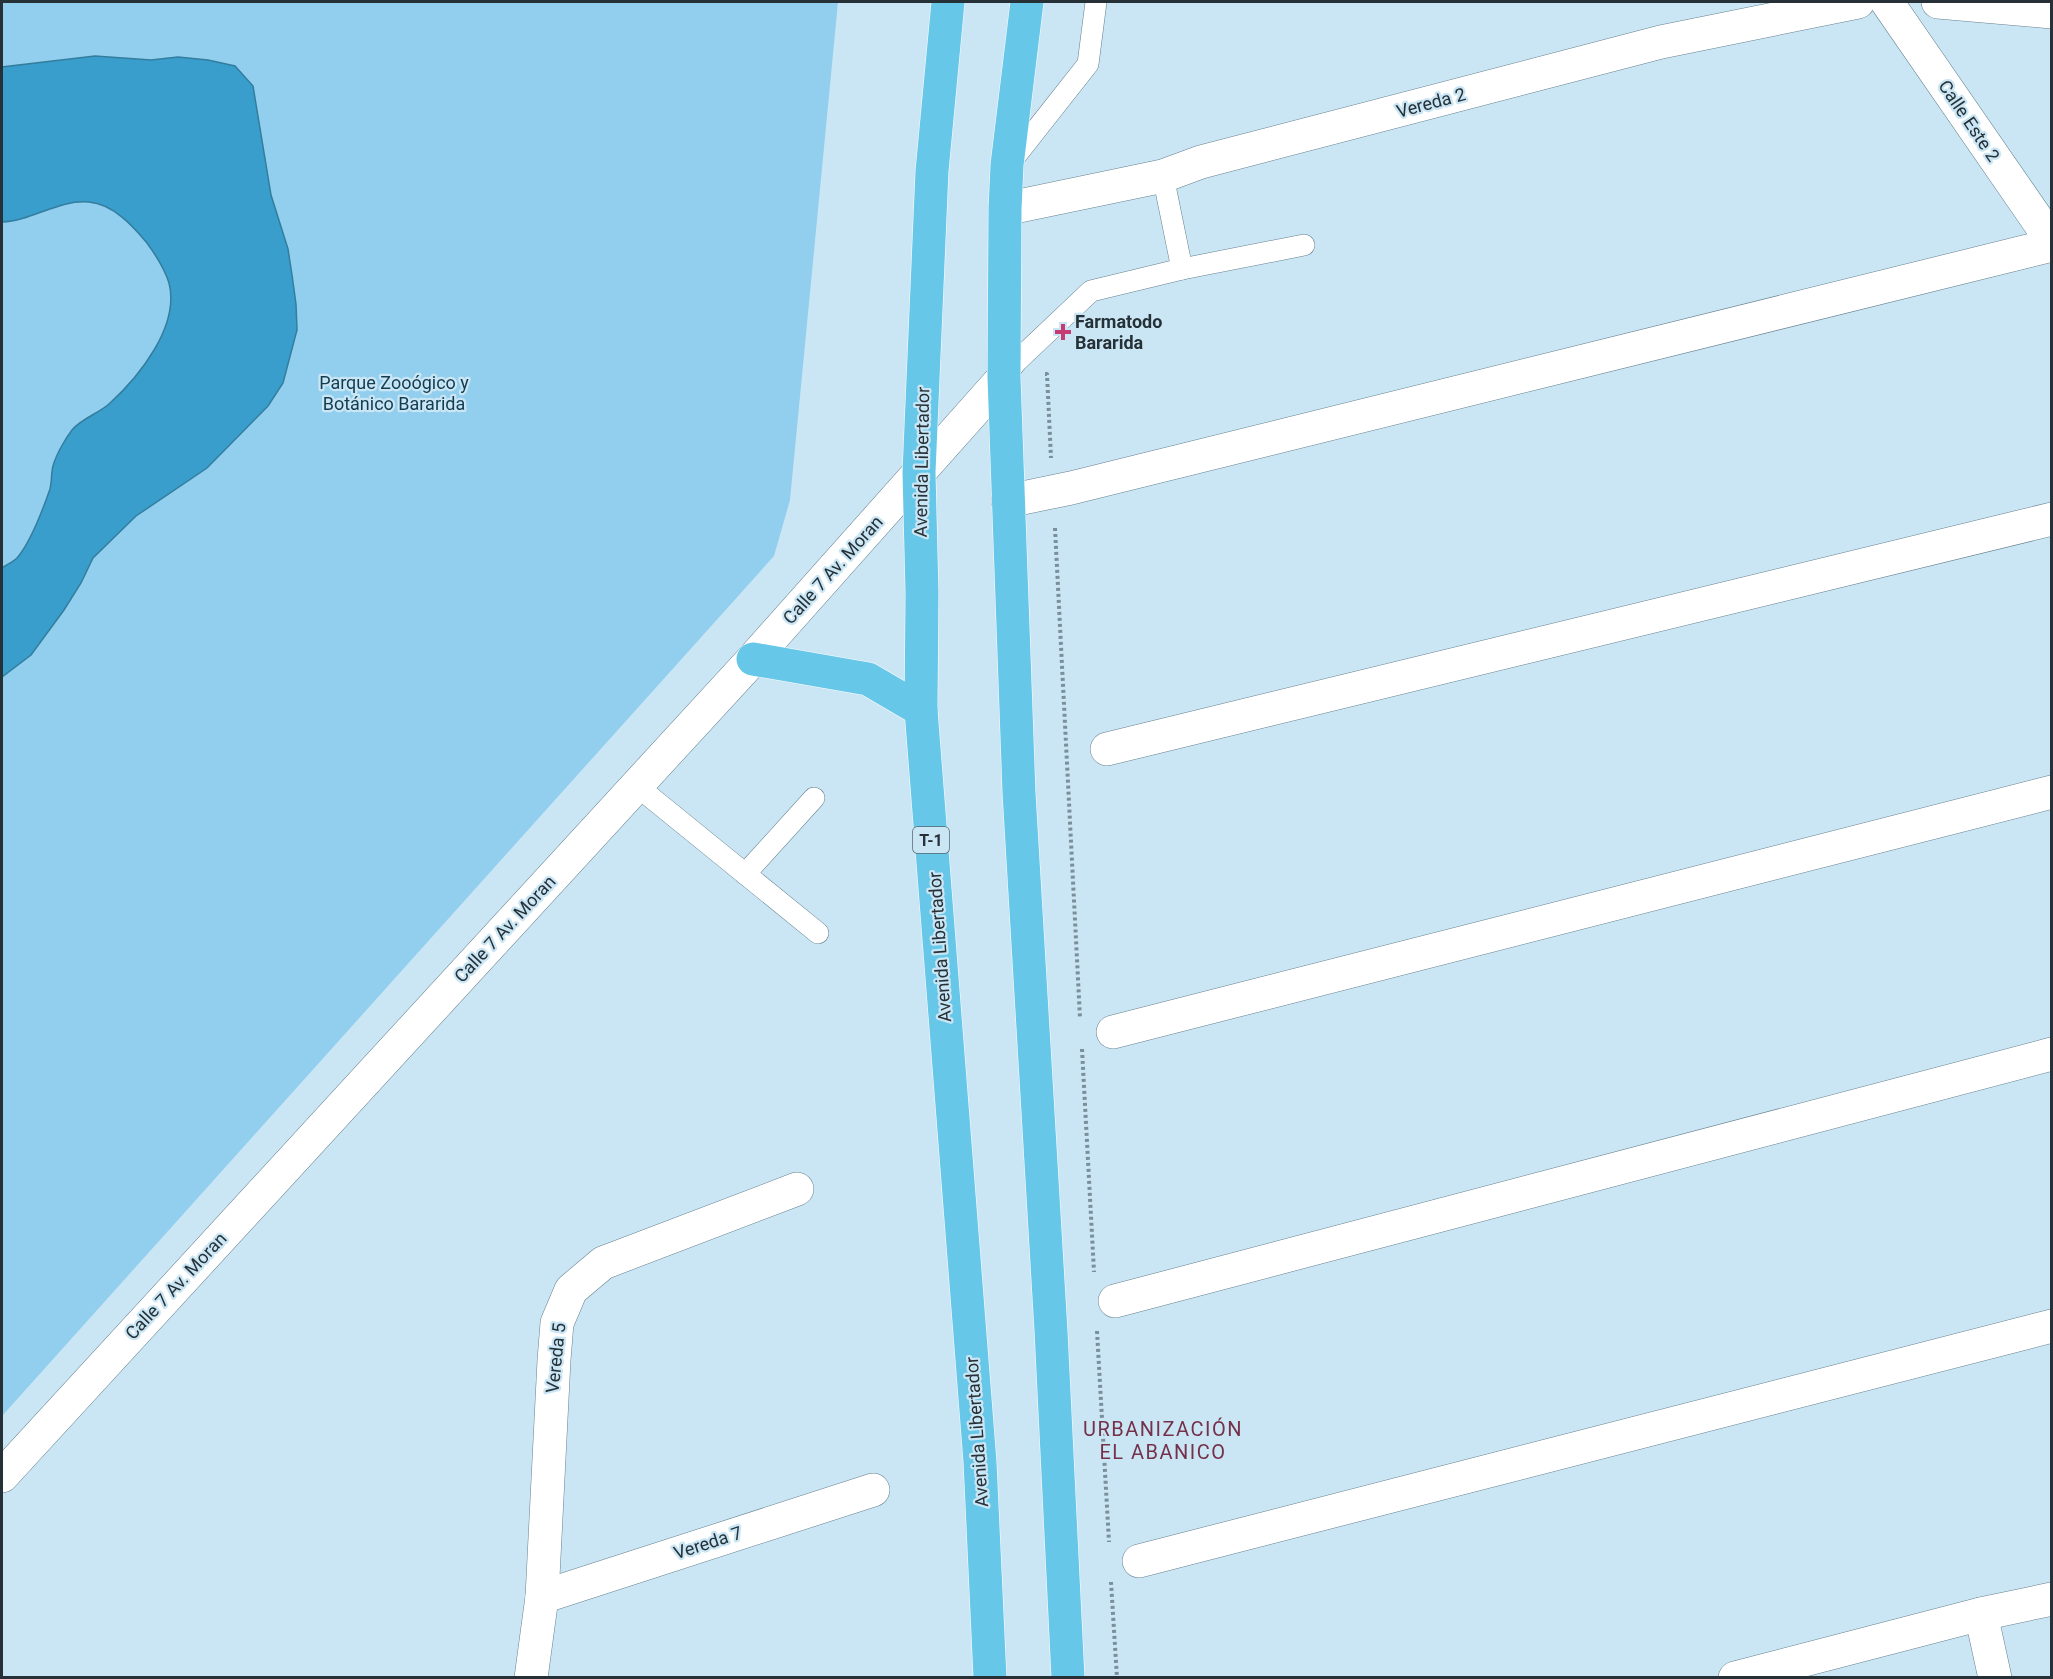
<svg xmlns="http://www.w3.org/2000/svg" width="2053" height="1679" font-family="Roboto,sans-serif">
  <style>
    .green { fill: #92ceed }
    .water { fill: #399ecc; stroke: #337d9f; stroke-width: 1.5 }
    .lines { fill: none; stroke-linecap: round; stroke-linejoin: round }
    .lane-casing { stroke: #66808e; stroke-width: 22 }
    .street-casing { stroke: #66808e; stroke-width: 34 }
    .primary-casing { stroke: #fff; stroke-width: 34 }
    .path { stroke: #7b8f9a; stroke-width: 4; stroke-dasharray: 3 3; stroke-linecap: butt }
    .lane { stroke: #fff; stroke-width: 21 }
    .street { stroke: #fff; stroke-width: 33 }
    .primary { stroke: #67c7e8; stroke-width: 33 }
    .poi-dot { fill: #c63b72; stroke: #cae6f5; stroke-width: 2 }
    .labels { text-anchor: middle; stroke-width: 4.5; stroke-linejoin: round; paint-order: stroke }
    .shield { fill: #cae6f5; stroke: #576770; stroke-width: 1.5 }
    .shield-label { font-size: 16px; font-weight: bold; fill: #263137 }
    .street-label { font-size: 18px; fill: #263137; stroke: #cae6f5 }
    .poi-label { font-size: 18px; font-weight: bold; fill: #263137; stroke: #cae6f5; text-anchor: start }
    .park-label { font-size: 18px; fill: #123d50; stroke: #cae6f5 }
    .neighbourhood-label { font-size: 20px; letter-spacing: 1.5px; fill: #753149; stroke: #cae6f5 }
  </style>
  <rect width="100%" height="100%" fill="#cae6f5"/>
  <polygon class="green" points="2,2 838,2 790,500 774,556 2,1416"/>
  <path class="water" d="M 95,56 L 151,60 L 178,57 L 208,60 L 235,66 L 253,86 L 271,195 L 288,249 L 292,275 L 296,304 L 297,330 L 283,383 L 268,406 L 207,468 L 136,516 L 93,558 L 81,583 L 64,610 L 31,655 L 2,677 L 2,568 C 6,565 13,562 17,558 C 31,542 43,509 50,489 C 52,481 51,473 53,466 C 56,455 65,439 72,430 C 81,419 99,413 109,404 C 139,377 180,326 169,283 C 165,270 155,254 147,243 C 133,226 113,204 89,202 C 59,199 32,221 2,222 L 2,67 Z"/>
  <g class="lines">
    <g class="lane-casing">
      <g id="lane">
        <polyline points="1010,163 1088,64 1096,2"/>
        <polyline points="1163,176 1182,269 1304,245"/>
        <polyline points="1004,377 1017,361 1091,291 1182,269"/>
        <polyline points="637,786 818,933"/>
        <polyline points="745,874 814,798"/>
      </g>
    </g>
    <g class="street-casing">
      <g id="street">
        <polyline points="1887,2 2052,241"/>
        <polyline points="1938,2 2052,12"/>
        <polyline points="1005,209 1163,176 1201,162 1661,42 1858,2"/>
        <polyline points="1008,501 1071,488 2052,245"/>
        <polyline points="1107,749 2052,519"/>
        <polyline points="1113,1032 2052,792"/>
        <polyline points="1115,1301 2052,1054"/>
        <polyline points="2,1476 753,659 1004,377"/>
        <polyline points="1139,1561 2052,1326"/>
        <polyline points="542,1597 873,1490"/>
        <polyline points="1981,1614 1995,1678"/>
        <polyline points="531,1678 542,1597 554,1360 557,1323 571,1290 603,1263 797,1189"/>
        <polyline points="1735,1678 1981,1614 2052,1599"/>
      </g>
    </g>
    <g class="primary-casing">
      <g id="primary">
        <polyline points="948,2 932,171 919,472 922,593 921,710 980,1462 990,1678"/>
        <polyline points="1027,2 1007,165 1005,209 1004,377 1019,793 1051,1331 1068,1678"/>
        <polyline points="753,659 868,679 921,710"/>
      </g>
    </g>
    <g class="path">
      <polyline points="1045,374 1047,374 1051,458"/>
      <polyline points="1055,528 1080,1018"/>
      <polyline points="1082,1049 1094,1272"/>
      <polyline points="1097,1331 1109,1542"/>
      <polyline points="1111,1582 1117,1678"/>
    </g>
    <use href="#lane" class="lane"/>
    <use href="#street" class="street"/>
    <use href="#primary" class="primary"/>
  </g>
  <path class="poi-dot" d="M1060 323h6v6h6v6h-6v6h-6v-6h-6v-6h6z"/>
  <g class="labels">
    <rect class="shield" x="913" y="827" width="36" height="26" rx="4.5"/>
    <g class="shield-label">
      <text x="931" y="846">T-1</text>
    </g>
    <g class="street-label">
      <text transform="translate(1431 103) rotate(-15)" y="6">Vereda 2</text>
      <text transform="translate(1969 121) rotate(56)" y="6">Calle Este 2</text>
      <text transform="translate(922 462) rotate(-89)" y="6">Avenida Libertador</text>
      <text transform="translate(833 570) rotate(-48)" y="6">Calle 7 Av. Moran</text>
      <text transform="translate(505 929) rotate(-47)" y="6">Calle 7 Av. Moran</text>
      <text transform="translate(940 947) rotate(-94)" y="6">Avenida Libertador</text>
      <text transform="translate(176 1286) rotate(-47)" y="6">Calle 7 Av. Moran</text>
      <text transform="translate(556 1358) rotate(-84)" y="6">Vereda 5</text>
      <text transform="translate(977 1432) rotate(-94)" y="6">Avenida Libertador</text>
      <text transform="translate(708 1543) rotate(-18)" y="6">Vereda 7</text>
    </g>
    <g class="poi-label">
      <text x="1075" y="328">Farmatodo<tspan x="1075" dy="21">Bararida</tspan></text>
    </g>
    <g class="park-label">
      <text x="394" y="389">Parque Zooógico y<tspan x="394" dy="21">Botánico Bararida</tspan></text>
    </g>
    <g class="neighbourhood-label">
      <text x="1163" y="1436">URBANIZACIÓN<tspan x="1163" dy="23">EL ABANICO</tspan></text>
    </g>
  </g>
  <rect width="2053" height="1679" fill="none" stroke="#263137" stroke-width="6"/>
</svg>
